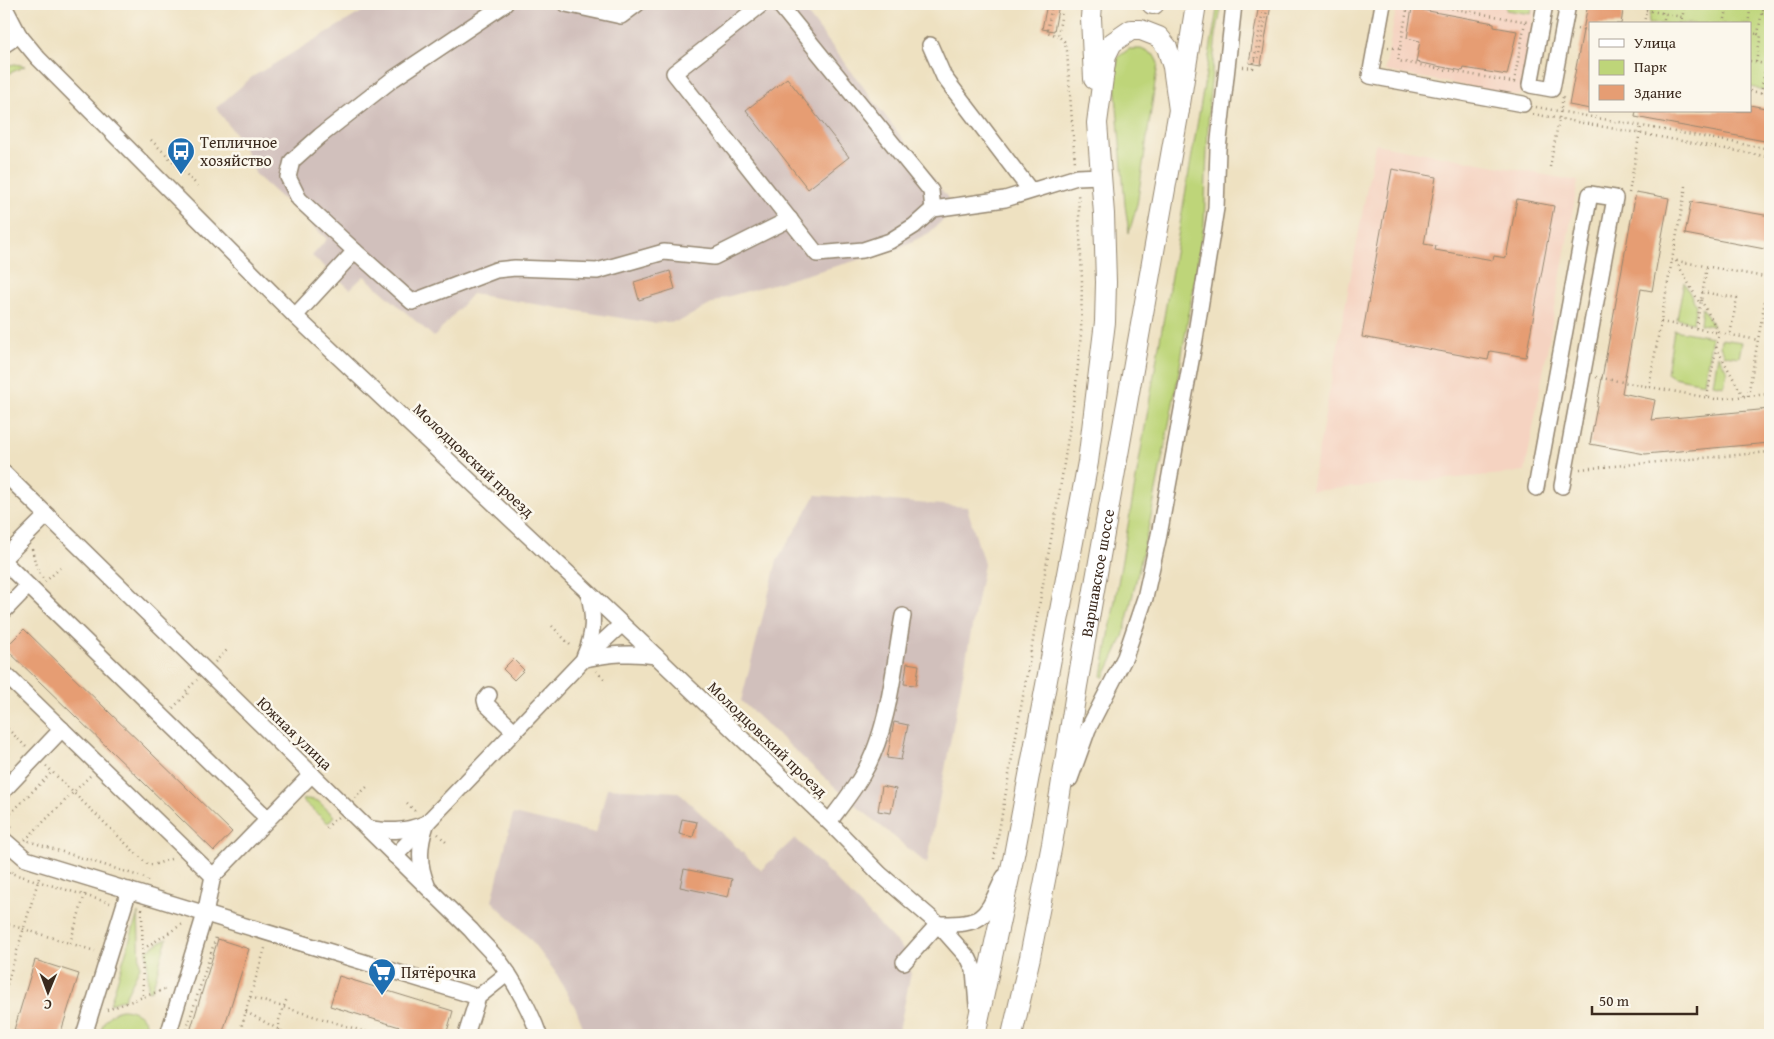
<svg xmlns="http://www.w3.org/2000/svg" width="1774" height="1039" font-family="'Gentium Book Plus',serif">
  <style>
    .built { fill: #f5d3c1 }
    .industrial { fill: #d1c0bc }
    .green { fill: #bed579; stroke: #7c804c }
    .building { fill: #e69d73 }
    .lines { fill: none; stroke-linecap: round; stroke-linejoin: round }
    .minor-casing { stroke: #948670; stroke-width: 18 }
    .major-casing { stroke: #948670; stroke-width: 22 }
    .path { stroke: #948670; stroke-width: 2.5; stroke-dasharray: 1 4; stroke-linecap: butt }
    .minor { stroke: #fff; stroke-width: 15 }
    .major { stroke: #fff; stroke-width: 20 }
    .path-bridge { stroke: #948670; stroke-width: 2.5; stroke-dasharray: 1 4; stroke-linecap: butt }
    .labels { text-anchor: middle; stroke-width: 5; stroke-linejoin: round; paint-order: stroke }
    .poi-label { font-size: 16px; fill: #3b2a1e; stroke: #fbf7ec; text-anchor: start }
    .street-label { font-size: 16px; fill: #3b2a1e; stroke: #fbf7ec }
  </style>
  <rect width="100%" height="100%" fill="#fbf7ec"/>
  <filter id="ink" filterUnits="userSpaceOnUse"><feTurbulence type="fractalNoise" baseFrequency=".02" numOctaves="2"/><feDisplacementMap in="SourceGraphic" scale="10" xChannelSelector="R" yChannelSelector="G"/><feConvolveMatrix kernelMatrix="1 2 1 2 8 2 1 2 1" color-interpolation-filters="sRGB"/></filter>
  <filter id="wash" filterUnits="userSpaceOnUse"><feTurbulence type="fractalNoise" baseFrequency=".0096" numOctaves="4" result="noise"/><feDisplacementMap in="SourceGraphic" scale="20" xChannelSelector="R" yChannelSelector="G"/><feGaussianBlur stdDeviation="1.12" result="paint"/><feColorMatrix in="noise" values="0 0 0 0 0 0 0 0 0 0 0 0 0 0 0 0 0 1.4 0 .05"/><feComposite in="paint" operator="in"/></filter>
  <g filter="url(#wash)">
    <rect width="100%" height="100%" fill="#eee1c1"/>
    <g class="built">
      <polygon points="1397,4 1536,4 1520,96 1385,71"/>
      <polygon points="1375,144 1578,181 1525,472 1311,491"/>
    </g>
    <g class="industrial">
      <polygon points="375,4 800,4 947,197 949,206 944,219 929,233 897,249 723,298 680,321 652,323 472,294 434,337 364,276 350,289 312,256 327,239 256,175 242,143 216,108 252,77"/>
      <polygon points="816,495 967,507 984,564 927,864 847,798 741,701 777,561"/>
      <polygon points="607,788 678,792 761,870 795,838 905,951 911,973 898,1035 586,1035 576,1009 556,973 530,939 492,901 513,814 596,833"/>
    </g>
    <g class="green">
      <polygon points="1218,4 1222,4 1216,35 1209,101 1204,225 1177,383 1151,516 1123,637 1104,678 1102,676"/>
      <polygon points="1507,4 1533,4 1531,14 1506,10"/>
      <polygon points="1651,4 1770,4 1770,91 1750,87 1750,24 1648,24"/>
      <polygon points="1129,49 1141,49 1154,55 1158,63 1137,205 1129,233 1125,205 1115,82 1118,57"/>
      <polygon points="15,64 25,66 4,76 4,66"/>
      <polygon points="1684,282 1696,305 1693,322 1677,319"/>
      <polygon points="1702,307 1713,326 1700,324"/>
      <polygon points="1674,330 1712,337 1704,383 1673,377 1667,373"/>
      <polygon points="1721,339 1742,342 1739,357 1725,355 1720,346"/>
      <polygon points="1718,355 1727,371 1724,386 1713,384"/>
      <polygon points="308,799 318,801 334,816 328,823 302,800"/>
      <polygon points="138,913 140,967 124,999 110,1004"/>
      <polygon points="167,938 152,990 148,991 147,950"/>
      <path d="M 121,1009 C 136,1009 149,1018 148,1035 L 102,1035 C 100,1022 109,1014 121,1009 Z"/>
    </g>
    <g id="blocks">
      <g class="building">
        <polygon points="1047,4 1059,4 1054,31 1042,29"/>
        <polygon points="1259,4 1271,4 1261,65 1249,63"/>
        <polygon points="1588,4 1624,4 1621,24 1590,24 1590,109 1569,105"/>
        <polygon points="1412,8 1494,23 1494,27 1517,31 1507,75 1464,68 1463,71 1416,62 1420,41 1407,38"/>
        <polygon points="787,78 849,157 808,189 746,110"/>
        <polygon points="1750,105 1770,109 1770,142 1635,117 1636,111 1750,111"/>
        <polygon points="1392,169 1436,177 1424,244 1436,246 1435,250 1493,260 1494,256 1506,258 1517,199 1554,206 1526,357 1490,351 1488,360 1362,337"/>
        <polygon points="1636,192 1669,198 1652,291 1641,289 1622,393 1655,400 1651,420 1770,409 1770,443 1645,454 1590,444"/>
        <polygon points="1691,202 1770,216 1770,250 1685,234"/>
        <polygon points="670,271 675,289 639,300 634,282"/>
        <polygon points="24,629 232,832 214,851 5,648"/>
        <polygon points="513,659 524,670 514,680 503,669"/>
        <polygon points="907,663 919,665 916,685 904,684"/>
        <polygon points="894,722 908,725 901,760 887,758"/>
        <polygon points="882,786 896,789 891,813 878,811"/>
        <polygon points="682,819 697,822 693,837 679,834"/>
        <polygon points="684,869 732,879 728,897 680,887"/>
        <polygon points="218,939 249,949 233,999 222,1035 189,1035"/>
        <polygon points="35,960 79,974 60,1035 32,1035 14,1030"/>
        <polygon points="339,976 453,1011 446,1035 412,1035 413,1031 330,1006"/>
      </g>
    </g>
  </g>
  <g filter="url(#ink)">
    <use href="#blocks" fill-opacity="0" stroke="#948670" stroke-width="1"/>
    <g class="lines">
      <g class="minor-casing">
        <g id="minor">
          <polyline points="505,4 393,79 320,136 292,161 288,177 299,199 355,251 412,302 496,270 515,268 597,271 664,252 714,257 790,219"/>
          <polyline points="566,4 621,16 637,4"/>
          <polyline points="762,4 674,73 817,254 863,250 890,241 914,226 933,209 1005,199 1077,177 1101,176"/>
          <polyline points="779,4 931,191 933,209"/>
          <polyline points="1383,4 1370,76 1523,104"/>
          <polyline points="1545,4 1530,85 1552,89 1568,4"/>
          <polyline points="4,6 19,35 38,58 295,316 656,656 829,822 880,874 938,924 969,959 974,970 977,1005"/>
          <polyline points="4,45 19,35"/>
          <polyline points="930,45 944,77 1030,190"/>
          <polyline points="295,316 355,251"/>
          <path d="M 4,473 L 471,930 C 480,941 491,951 500,962 C 515,982 531,1012 539,1035"/>
          <polyline points="1536,488 1590,194 1615,198 1562,486"/>
          <polyline points="4,558 47,515"/>
          <polyline points="4,562 268,819"/>
          <polyline points="4,611 28,586"/>
          <path d="M 584,657 C 594,635 595,616 588,593"/>
          <path d="M 585,659 C 611,654 630,652 656,656"/>
          <polyline points="4,673 213,876"/>
          <polyline points="489,695 485,700 486,704 514,731"/>
          <polyline points="1070,779 1088,729 1125,657 1145,598 1159,535 1195,339 1216,208 1218,149 1234,4"/>
          <polyline points="4,790 62,729"/>
          <path d="M 829,822 C 841,806 854,790 864,772 C 889,730 894,665 903,616"/>
          <path d="M 426,825 C 419,846 418,864 427,885"/>
          <path d="M 367,828 C 388,832 404,832 424,824"/>
          <polyline points="4,840 26,859 478,997"/>
          <polyline points="395,856 584,659 622,624"/>
          <path d="M 938,924 C 986,925 985,917 1004,877"/>
          <polyline points="904,962 938,924"/>
          <polyline points="84,1035 129,890"/>
          <polyline points="168,1035 205,914 213,876 312,774"/>
          <polyline points="466,1035 478,997 508,973"/>
        </g>
      </g>
      <g class="major-casing">
        <g id="major">
          <polyline points="1092,4 1091,18 1094,79"/>
          <polyline points="1152,4 1154,4"/>
          <polyline points="975,1035 1014,855 1088,462 1105,322 1106,282 1104,214 1097,123 1106,55 1112,43 1131,30 1141,30 1159,37 1167,47 1173,67 1179,110"/>
          <path id="s1" d="M 1012,1035 L 1030,957 L 1052,844 L 1077,686 L 1179,110 L 1196,4"/>
        </g>
      </g>
      <g class="path">
        <polyline points="1052,4 1047,32 1058,36"/>
        <polyline points="1063,4 1058,36 1064,41 1067,51 1075,164"/>
        <polyline points="1427,4 1528,22"/>
        <polyline points="1646,10 1682,17"/>
        <polyline points="1662,13 1664,4"/>
        <polyline points="1762,13 1770,14"/>
        <polyline points="1644,24 1647,4"/>
        <polyline points="1663,24 1665,14"/>
        <polyline points="1681,24 1685,4"/>
        <polyline points="1724,24 1728,4"/>
        <polyline points="1748,24 1751,4"/>
        <polyline points="1577,29 1590,31"/>
        <polyline points="1750,33 1758,34"/>
        <polyline points="1388,47 1400,49 1408,4"/>
        <polyline points="1400,49 1398,61 1517,83"/>
        <polyline points="1255,60 1258,60 1268,4"/>
        <polyline points="1750,61 1770,65"/>
        <polyline points="1756,62 1761,35 1758,34 1763,4"/>
        <polyline points="1768,64 1770,51"/>
        <polyline points="1243,67 1253,68 1264,4"/>
        <polyline points="1514,82 1525,22"/>
        <polyline points="1750,91 1770,94"/>
        <polyline points="1761,93 1766,64"/>
        <polyline points="1536,107 1770,149"/>
        <polyline points="1533,114 1770,157"/>
        <polyline points="151,140 198,186"/>
        <polyline points="1550,167 1563,97"/>
        <polyline points="1686,186 1672,260 1770,278"/>
        <polyline points="1629,193 1641,126"/>
        <polyline points="1676,261 1699,302"/>
        <polyline points="1702,292 1737,298 1730,335"/>
        <polyline points="1701,300 1719,333"/>
        <polyline points="1661,322 1758,340"/>
        <polyline points="1696,328 1707,267"/>
        <polyline points="1716,347 1743,396"/>
        <polyline points="1596,377 1715,399 1770,394"/>
        <polyline points="1649,387 1672,260"/>
        <polyline points="1748,396 1769,278"/>
        <polyline points="1707,397 1719,333"/>
        <polyline points="1580,469 1770,452"/>
        <polyline points="32,549 36,566 43,579"/>
        <polyline points="45,582 60,568"/>
        <polyline points="552,626 572,647"/>
        <polyline points="215,662 228,649"/>
        <polyline points="596,671 605,680"/>
        <polyline points="186,691 197,680"/>
        <polyline points="173,708 188,693"/>
        <polyline points="4,725 26,747"/>
        <polyline points="46,766 148,865 153,865 174,858"/>
        <polyline points="90,776 25,840 142,877 147,879 147,882"/>
        <polyline points="355,798 368,786"/>
        <polyline points="407,803 417,813"/>
        <polyline points="12,827 4,820 52,772"/>
        <polyline points="326,828 338,817"/>
        <polyline points="438,834 447,843"/>
        <polyline points="994,859 1061,483 1076,385 1081,334 1082,279 1078,192"/>
        <polyline points="4,865 12,872"/>
        <polyline points="4,871 110,903"/>
        <polyline points="142,909 143,997"/>
        <polyline points="4,923 95,951"/>
        <polyline points="70,943 85,894"/>
        <polyline points="143,949 184,923"/>
        <polyline points="4,994 39,878"/>
        <polyline points="250,997 266,945"/>
        <polyline points="107,1010 168,988"/>
        <polyline points="246,1012 289,1035"/>
        <polyline points="185,1034 217,934"/>
        <polyline points="239,1035 250,997 376,1035"/>
        <polyline points="279,1035 279,1020 287,998"/>
      </g>
      <use href="#minor" class="minor"/>
      <use href="#major" class="major"/>
      <polyline class="path-bridge" points="1233,4 1263,9"/>
    </g>
  </g>
  <defs>
    <g id="bus-pin" transform="scale(1.4375)"><path d="M0 17L-7.5 6A9.5 9.5 0 1 1 7.5 6Z" fill="#1f6fb2" stroke="#fbf7ec"/><path d="M-5-6H5V4H4V6H2V4H-2V6H-4V4H-5ZM-3.5-4V0h7V-4ZM-3.5 1.2v1.5H-2V1.2ZM2 1.2v1.5H3.5V1.2Z" fill="#fff"/></g>
    <g id="supermarket-pin" transform="scale(1.4375)"><path d="M0 17L-7.5 6A9.5 9.5 0 1 1 7.5 6Z" fill="#1f6fb2" stroke="#fbf7ec"/><path d="M-6-5.5h2.5l.6 2H6L4.5 2H-2.5L-4.4-4H-6ZM-1.5 3.2a1.3 1.3 0 1 0 .1 0ZM3 3.2a1.3 1.3 0 1 0 .1 0Z" fill="#fff"/></g>
  </defs>
  <g fill-rule="evenodd">
    <use href="#bus-pin" x="181" y="151"/>
    <use href="#supermarket-pin" x="382" y="972"/>
  </g>
  <g class="labels">
    <g class="poi-label">
      <text x="200" y="148">Тепличное<tspan x="200" dy="18">хозяйство</tspan></text>
      <text x="401" y="978">Пятёрочка</text>
    </g>
    <g class="street-label">
      <text transform="translate(474 460) rotate(43)" y="6">Молодцовский проезд</text>
      <text dy="6" stroke="none"><textPath href="#s1" startOffset="470">Варшавское шоссе</textPath></text>
      <text transform="translate(295 733) rotate(44)" y="6">Южная улица</text>
      <text transform="translate(768 739) rotate(44)" y="6">Молодцовский проезд</text>
    </g>
  </g>
  <rect width="1774" height="1039" fill="none" stroke="#fbf7ec" stroke-width="20"/>
  <rect x="1589" y="22" width="162" height="90" fill="#fbf7ec" stroke="#aea59a"/>
  <rect x="1599" y="39" width="25" height="8" fill="#ffffff" stroke="#aea59a"/>
  <text x="1634" y="48" font-size="15" fill="#3b2a1e">Улица</text>
  <rect x="1599" y="60" width="25" height="15" fill="#bed579" stroke="#aea59a"/>
  <text x="1634" y="72" font-size="15" fill="#3b2a1e">Парк</text>
  <rect x="1599" y="85" width="25" height="15" fill="#e69d73" stroke="#aea59a"/>
  <text x="1634" y="98" font-size="15" fill="#3b2a1e">Здание</text>
  <g transform="translate(48 992) rotate(181)" stroke="#fbf7ec" stroke-width="4" paint-order="stroke">
  <path d="M0-4L9 19L0 12L-9 19Z" fill="#3b2a1e"/>
  <text y="-8" font-size="14" font-weight="bold" text-anchor="middle" fill="#3b2a1e">С</text>
  </g>
  <path d="M1592 1006v8h105v-8" fill="none" stroke="#3b2a1e" stroke-width="2.5"/>
  <text x="1599" y="1006" font-size="15" fill="#3b2a1e" stroke="#fbf7ec" stroke-width="4" paint-order="stroke">50 m</text>
</svg>
